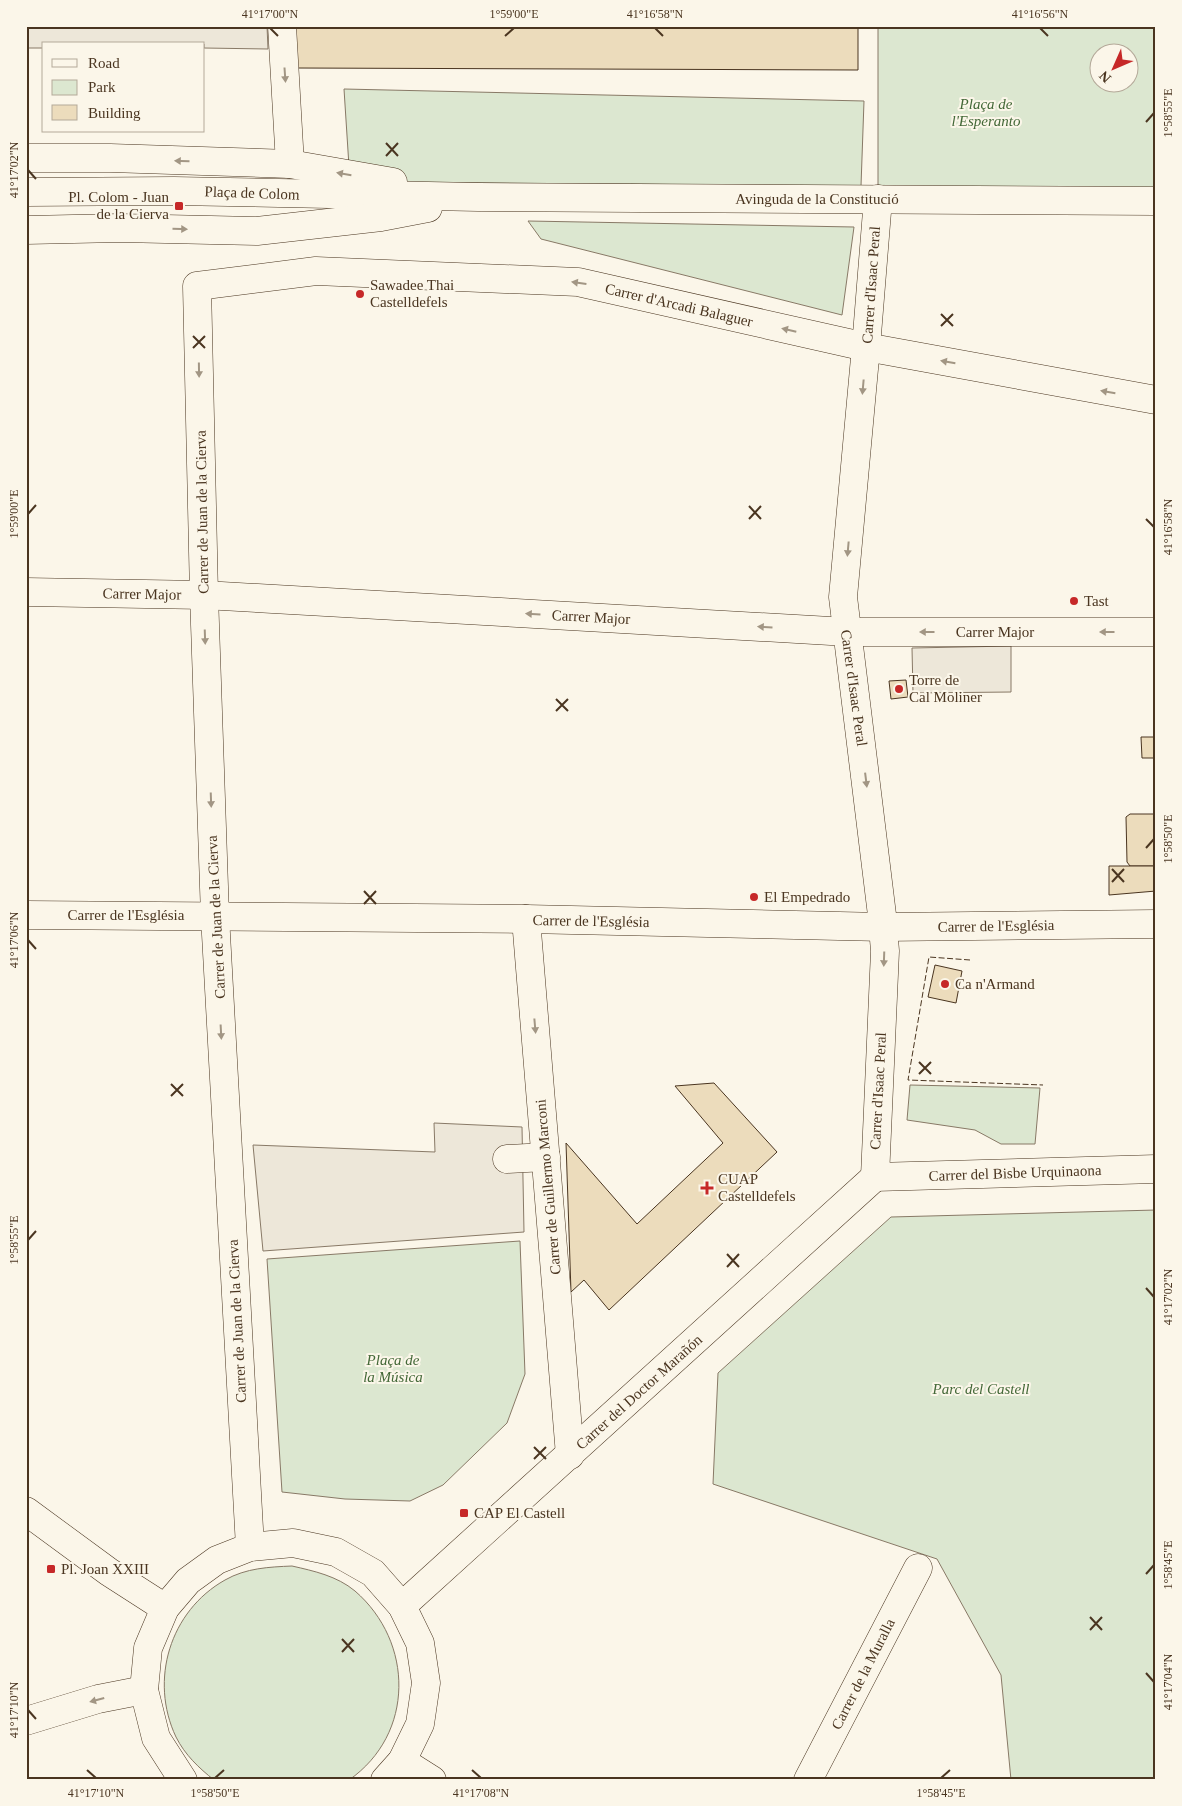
<svg xmlns="http://www.w3.org/2000/svg" width="1182" height="1806" font-family="'Times New Roman',serif">
  <style>
    .green { fill: #dce7d0; stroke: #887966; fill-rule: evenodd }
    .parking { fill: #ede7d9; stroke: #887966 }
    .building { fill: #ecdcbc; stroke: #4a3520 }
    .lines { fill: none; stroke-linecap: round; stroke-linejoin: round }
    .minor-casing { stroke: #4a3520; stroke-width: 29 }
    .minor { stroke: #fbf6e9; stroke-width: 28 }
    .fence { stroke: #4a3520; stroke-width: 1; stroke-dasharray: 6 2.5; stroke-linecap: butt }
    .oneway { fill: #a29684 }
    .ticks { fill: none; stroke: #4a3520; stroke-width: 2 }
    .poi-dot { fill: #c62828; stroke: #fbf6e9; stroke-width: 2 }
    .labels { text-anchor: middle; stroke-width: 4; stroke-linejoin: round; paint-order: stroke }
    .park-label { font-size: 15px; font-style: italic; fill: #436837; stroke: #fbf6e9 }
    .street-label { font-size: 15px; fill: #4a3520; stroke: #fbf6e9 }
    .poi-label { font-size: 15px; fill: #4a3520; stroke: #fbf6e9; text-anchor: start }
    .neatline { fill: none; stroke: #4a3520; stroke-width: 2 }
    .ticks-label { font-size: 12px; text-anchor: middle; fill: #4a3520 }
  </style>
  <rect width="100%" height="100%" fill="#fbf6e9"/>
  <g class="green">
    <path d="M 878,26 L 1156,26 L 1156,201 L 878,199 ZM 1100,52 L 1130,52 L 1130,82 L 1100,82 Z"/>
    <polygon points="344,89 864,101 861,186 350,182"/>
    <polygon points="528,221 854,227 842,315 541,239"/>
    <polygon points="910,1085 1040,1088 1035,1144 1001,1144 975,1130 907,1120"/>
    <polygon points="1156,1210 1156,1780 1011,1780 1001,1675 937,1559 713,1484 718,1373 891,1217"/>
    <polygon points="520,1241 525,1374 507,1423 443,1485 410,1501 345,1499 282,1492 267,1259"/>
    <path d="M 292,1566 C 314,1571 337,1576 355,1591 C 414,1642 415,1734 349,1780 L 214,1780 C 199,1768 185,1755 176,1737 C 149,1680 170,1611 225,1580 C 246,1568 269,1567 292,1566 Z"/>
  </g>
  <g class="parking">
    <polygon points="26,26 267,26 268,49 204,48 204,44 44,44 44,48 26,48"/>
    <polygon points="1011,646 1011,692 913,693 912,648"/>
    <polygon points="434,1123 522,1127 524,1232 263,1251 253,1145 435,1152"/>
  </g>
  <g class="building">
    <polygon points="295,26 858,26 858,70 297,68"/>
    <polygon points="906,680 908,697 891,699 889,681"/>
    <polygon points="1141,737 1156,737 1156,758 1142,758"/>
    <polygon points="1130,814 1156,814 1156,866 1130,866 1127,862 1126,817"/>
    <polygon points="1109,866 1156,866 1156,891 1109,895"/>
    <polygon points="935,965 962,971 956,1003 928,997"/>
    <polygon points="714,1083 777,1152 609,1310 584,1280 571,1292 566,1143 637,1224 723,1143 675,1086"/>
  </g>
  <g class="lines">
    <g class="minor-casing">
      <g id="minor">
        <polyline points="282,26 290,164"/>
        <polyline points="26,158 110,158 290,164 393,182"/>
        <polyline points="26,192 174,191 478,197 1156,201"/>
        <polyline points="26,230 120,228 257,231 381,217 428,208"/>
        <polyline points="26,592 204,595 848,632 1156,632"/>
        <polyline points="26,915 526,919 883,927 1156,924"/>
        <polyline points="526,919 570,1455"/>
        <polyline points="507,1159 546,1157"/>
        <polyline points="875,1177 885,951 882,915 843,597 866,347 878,199"/>
        <polyline points="875,1177 1156,1169"/>
        <polyline points="26,1511 109,1572 165,1608"/>
        <polyline points="250,1547 215,916 204,595 197,286 316,271 578,282 866,347 1156,400"/>
        <polyline points="402,1606 875,1177"/>
        <polyline points="26,1721 98,1699 144,1690"/>
        <polyline points="402,1761 432,1780"/>
        <polyline points="183,1780 156,1738 144,1690 148,1648 165,1608 188,1581 217,1560 250,1547 293,1543 336,1552 373,1573 402,1606 420,1643 426,1683 420,1724 402,1761 385,1780"/>
        <polyline points="808,1780 918,1568"/>
      </g>
    </g>
    <use href="#minor" class="minor"/>
    <polyline class="fence" points="970,960 929,957 908,1080 1043,1085"/>
  </g>
  <defs><path id="oneway-solid" d="M-6-.8H1V-3.2L6.5 0L1 3.2V.8H-6Z" transform="scale(1.25)"/></defs>
  <g class="oneway">
    <use href="#oneway-solid" transform="translate(285 75) rotate(86)"/>
    <use href="#oneway-solid" transform="translate(182 161) rotate(-178)"/>
    <use href="#oneway-solid" transform="translate(344 174) rotate(-170)"/>
    <use href="#oneway-solid" transform="translate(180 229) rotate(1)"/>
    <use href="#oneway-solid" transform="translate(579 283) rotate(-172)"/>
    <use href="#oneway-solid" transform="translate(789 330) rotate(-167)"/>
    <use href="#oneway-solid" transform="translate(948 362) rotate(-170)"/>
    <use href="#oneway-solid" transform="translate(199 370) rotate(89)"/>
    <use href="#oneway-solid" transform="translate(863 387) rotate(95)"/>
    <use href="#oneway-solid" transform="translate(1108 392) rotate(-170)"/>
    <use href="#oneway-solid" transform="translate(848 549) rotate(95)"/>
    <use href="#oneway-solid" transform="translate(533 614) rotate(-177)"/>
    <use href="#oneway-solid" transform="translate(765 627) rotate(-177)"/>
    <use href="#oneway-solid" transform="translate(927 632) rotate(180)"/>
    <use href="#oneway-solid" transform="translate(1107 632) rotate(180)"/>
    <use href="#oneway-solid" transform="translate(205 637) rotate(88)"/>
    <use href="#oneway-solid" transform="translate(866 780) rotate(83)"/>
    <use href="#oneway-solid" transform="translate(211 800) rotate(88)"/>
    <use href="#oneway-solid" transform="translate(884 959) rotate(92)"/>
    <use href="#oneway-solid" transform="translate(535 1026) rotate(85)"/>
    <use href="#oneway-solid" transform="translate(221 1032) rotate(87)"/>
    <use href="#oneway-solid" transform="translate(97 1700) rotate(165)"/>
  </g>
  <path class="ticks" d="M 270,28 L 278,36M 655,28 L 663,36M 1040,28 L 1048,36M 505,36 L 514,28M 1146,122 L 1154,113M 386,143 L 398,156M 386,156 L 398,143M 28,170 L 36,179M 941,314 L 953,326M 941,326 L 953,314M 193,336 L 205,348M 193,348 L 205,336M 749,506 L 761,519M 28,514 L 36,505M 749,519 L 761,506M 1146,519 L 1154,527M 556,699 L 568,711M 556,711 L 568,699M 1146,848 L 1154,839M 1112,869 L 1124,882M 1112,882 L 1124,869M 364,891 L 376,904M 364,904 L 376,891M 28,940 L 36,949M 919,1062 L 931,1074M 919,1074 L 931,1062M 171,1084 L 183,1096M 171,1096 L 183,1084M 28,1240 L 36,1231M 727,1254 L 739,1267M 727,1267 L 739,1254M 1146,1288 L 1154,1297M 534,1447 L 546,1459M 534,1459 L 546,1447M 1146,1574 L 1154,1565M 1090,1617 L 1102,1630M 1090,1630 L 1102,1617M 342,1639 L 354,1652M 342,1652 L 354,1639M 1146,1673 L 1154,1682M 28,1710 L 36,1719M 87,1770 L 96,1778M 472,1770 L 481,1778M 215,1778 L 224,1770M 941,1778 L 950,1770"/>
  <g class="poi-dot">
    <rect x="174" y="201" width="10" height="10" rx="2.5"/>
    <circle cx="360" cy="294" r="5"/>
    <circle cx="1074" cy="601" r="5"/>
    <circle cx="899" cy="689" r="5"/>
    <circle cx="754" cy="897" r="5"/>
    <circle cx="945" cy="984" r="5"/>
    <path d="M704.5 1180.5h5v5h5v5h-5v5h-5v-5h-5v-5h5z"/>
    <rect x="459" y="1508" width="10" height="10" rx="2.5"/>
    <rect x="46" y="1564" width="10" height="10" rx="2.5"/>
  </g>
  <g class="labels">
    <g class="park-label">
      <text x="986" y="109">Plaça de<tspan x="986" dy="17">l'Esperanto</tspan></text>
      <text x="393" y="1365">Plaça de<tspan x="393" dy="17">la Música</tspan></text>
      <text x="981" y="1394">Parc del Castell</text>
    </g>
    <g class="street-label">
      <text transform="translate(252 193) rotate(2)" y="5">Plaça de Colom</text>
      <text x="817" y="204">Avinguda de la Constitució</text>
      <text transform="translate(871 285) rotate(-86)" y="5">Carrer d'Isaac Peral</text>
      <text transform="translate(679 305) rotate(13)" y="5">Carrer d'Arcadi Balaguer</text>
      <text transform="translate(202 512) rotate(-91)" y="5">Carrer de Juan de la Cierva</text>
      <text transform="translate(142 594) rotate(1)" y="5">Carrer Major</text>
      <text transform="translate(591 617) rotate(3)" y="5">Carrer Major</text>
      <text x="995" y="637">Carrer Major</text>
      <text transform="translate(854 688) rotate(82)" y="5">Carrer d'Isaac Peral</text>
      <text x="126" y="920">Carrer de l'Església</text>
      <text transform="translate(216 917) rotate(-93)" y="5">Carrer de Juan de la Cierva</text>
      <text transform="translate(591 921) rotate(1)" y="5">Carrer de l'Església</text>
      <text transform="translate(996 926) rotate(-1)" y="5">Carrer de l'Església</text>
      <text transform="translate(878 1091) rotate(-87)" y="5">Carrer d'Isaac Peral</text>
      <text transform="translate(1015 1173) rotate(-2)" y="5">Carrer del Bisbe Urquinaona</text>
      <text transform="translate(548 1187) rotate(-95)" y="5">Carrer de Guillermo Marconi</text>
      <text transform="translate(237 1321) rotate(-93)" y="5">Carrer de Juan de la Cierva</text>
      <text transform="translate(639 1392) rotate(-42)" y="5">Carrer del Doctor Marañón</text>
      <text transform="translate(863 1674) rotate(-63)" y="5">Carrer de la Muralla</text>
    </g>
    <g class="poi-label">
      <text x="169" y="202" text-anchor="end">Pl. Colom - Juan<tspan x="169" dy="17">de la Cierva</tspan></text>
      <text x="370" y="290">Sawadee Thai<tspan x="370" dy="17">Castelldefels</tspan></text>
      <text x="1084" y="606">Tast</text>
      <text x="909" y="685">Torre de<tspan x="909" dy="17">Cal Moliner</tspan></text>
      <text x="764" y="902">El Empedrado</text>
      <text x="955" y="989">Ca n'Armand</text>
      <text x="718" y="1184">CUAP<tspan x="718" dy="17">Castelldefels</tspan></text>
      <text x="474" y="1518">CAP El Castell</text>
      <text x="61" y="1574">Pl. Joan XXIII</text>
    </g>
  </g>
  <rect width="1182" height="1806" fill="none" stroke="#fbf6e9" stroke-width="55"/>
  <rect x="42" y="42" width="162" height="90" fill="#fbf6e9" stroke="#b4a999"/>
  <rect x="52" y="59" width="25" height="8" fill="#fbf6e9" stroke="#b4a999"/>
  <text x="88" y="68" font-size="15" fill="#4a3520">Road</text>
  <rect x="52" y="80" width="25" height="15" fill="#dce7d0" stroke="#b4a999"/>
  <text x="88" y="92" font-size="15" fill="#4a3520">Park</text>
  <rect x="52" y="105" width="25" height="15" fill="#ecdcbc" stroke="#b4a999"/>
  <text x="88" y="118" font-size="15" fill="#4a3520">Building</text>
  <g transform="translate(1114 68) rotate(225)"><circle r="24" fill="#fbf6e9" stroke="#b4a999"/>
  <path d="M0-4L9 19L0 12L-9 19Z" fill="#c62828"/>
  <text y="-8" font-size="14" font-weight="bold" text-anchor="middle" fill="#4a3520">N</text>
  </g>
  <rect x="28" y="28" width="1126" height="1750" class="neatline"/>
  <g class="ticks-label">
    <text x="270" y="18">41°17'00"N</text>
    <text x="514" y="18">1°59'00"E</text>
    <text x="655" y="18">41°16'58"N</text>
    <text x="1040" y="18">41°16'56"N</text>
    <text transform="translate(1168 113) rotate(-90)" y="4">1°58'55"E</text>
    <text transform="translate(14 170) rotate(-90)" y="4">41°17'02"N</text>
    <text transform="translate(14 514) rotate(-90)" y="4">1°59'00"E</text>
    <text transform="translate(1168 527) rotate(-90)" y="4">41°16'58"N</text>
    <text transform="translate(1168 839) rotate(-90)" y="4">1°58'50"E</text>
    <text transform="translate(14 940) rotate(-90)" y="4">41°17'06"N</text>
    <text transform="translate(14 1240) rotate(-90)" y="4">1°58'55"E</text>
    <text transform="translate(1168 1297) rotate(-90)" y="4">41°17'02"N</text>
    <text transform="translate(1168 1565) rotate(-90)" y="4">1°58'45"E</text>
    <text transform="translate(1168 1682) rotate(-90)" y="4">41°17'04"N</text>
    <text transform="translate(14 1710) rotate(-90)" y="4">41°17'10"N</text>
    <text x="96" y="1797">41°17'10"N</text>
    <text x="215" y="1797">1°58'50"E</text>
    <text x="481" y="1797">41°17'08"N</text>
    <text x="941" y="1797">1°58'45"E</text>
  </g>
</svg>
